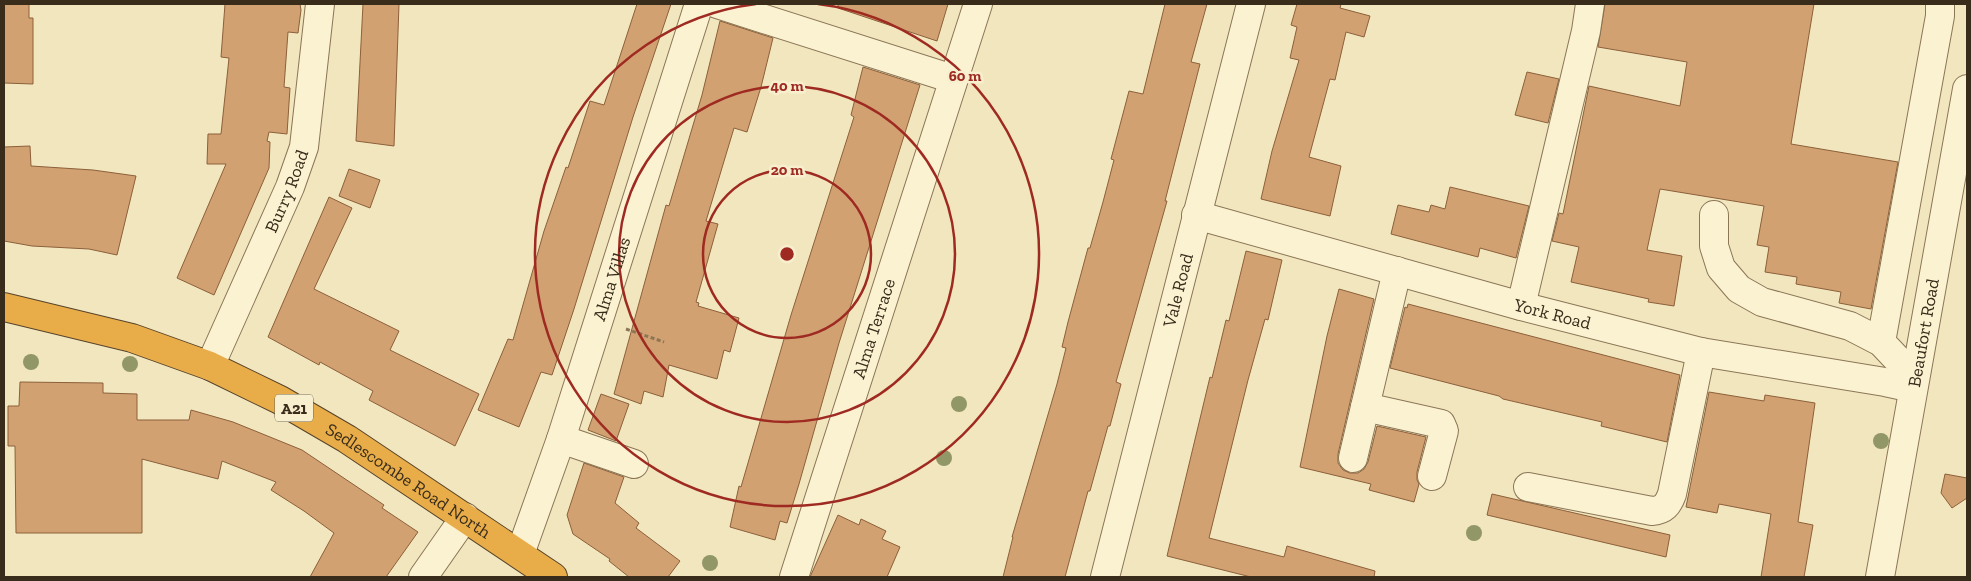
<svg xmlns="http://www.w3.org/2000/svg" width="1971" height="581" font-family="'Zilla Slab',serif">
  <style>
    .building { fill: #d2a171; stroke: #8c603a }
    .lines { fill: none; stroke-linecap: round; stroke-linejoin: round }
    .minor-casing { stroke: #8b7656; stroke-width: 30 }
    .highway-casing { stroke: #58432b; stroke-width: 30 }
    .path { stroke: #8b7656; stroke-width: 3; stroke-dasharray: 4 2.5; stroke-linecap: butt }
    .minor { stroke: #fbf2d2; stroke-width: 28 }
    .highway { stroke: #e8ad48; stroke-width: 28 }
    .tree { fill: #929767 }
    .ring { fill: none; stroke: #9e2a21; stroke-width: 2.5 }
    .labels { text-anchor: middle; stroke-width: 5; stroke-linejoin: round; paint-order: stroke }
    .shield { fill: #f8efcf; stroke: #726651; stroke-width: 1 }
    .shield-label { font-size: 16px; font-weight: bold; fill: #392c1b }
    .street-label { font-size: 18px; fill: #392c1b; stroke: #f8efcf }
    .centre { fill: #9e2a21; stroke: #f8efcf; stroke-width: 2.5 }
    .ring-label { font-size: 15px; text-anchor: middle; font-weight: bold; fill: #9e2a21; stroke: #f8efcf; stroke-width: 5; stroke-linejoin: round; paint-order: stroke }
  </style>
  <rect width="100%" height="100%" fill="#f1e6be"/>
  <g class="building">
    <polygon points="4,4 29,4 29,18 33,18 33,84 4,83"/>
    <polygon points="225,4 300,4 301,10 298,33 288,32 284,87 290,88 287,134 269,132 267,141 270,142 269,168 214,295 177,278 226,164 207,164 208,134 221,134 229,58 221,57"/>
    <polygon points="363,4 399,4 394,146 356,141"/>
    <polygon points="637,4 671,4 633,117 574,309 552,375 541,372 519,427 478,410 508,339 513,340 544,231 566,167 568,168 590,101 604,105"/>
    <polygon points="838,4 948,4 937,41 838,8"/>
    <polygon points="1165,4 1207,4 1191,62 1200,64 1165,201 1167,201 1116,382 1121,384 1110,426 1108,426 1090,491 1088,491 1065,577 1003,577 1013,537 1012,537 1057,384 1066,348 1062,347 1068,322 1088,248 1090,248 1103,202 1114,160 1111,159 1129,91 1143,94"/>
    <polygon points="1297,4 1341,4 1340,8 1370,16 1364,37 1346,32 1335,80 1330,79 1309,157 1341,166 1330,216 1261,199 1272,151 1299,60 1290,58 1297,27 1291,25"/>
    <polygon points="1605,4 1814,4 1791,144 1898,162 1871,309 1839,303 1841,292 1796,284 1797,277 1765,272 1769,247 1757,245 1764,206 1660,189 1647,250 1682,256 1674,306 1648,302 1649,299 1571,282 1579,247 1552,241 1559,213 1563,214 1589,86 1680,106 1687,62 1598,47"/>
    <polygon points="720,21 773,38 761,87 747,132 734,128 706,221 718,224 696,302 699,303 698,306 739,318 730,352 724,350 717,379 669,365 663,397 644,391 641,404 614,394 666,205 669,206 702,95"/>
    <polygon points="863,67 920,85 839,343 799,484 787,523 780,521 775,540 730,527 739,486 741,487 791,315 854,117 851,115"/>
    <polygon points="1527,72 1559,79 1548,123 1515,115"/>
    <polygon points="30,146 31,166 93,170 136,176 117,255 89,249 32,246 4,241 4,147"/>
    <polygon points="349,169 380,180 370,208 339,196"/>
    <polygon points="1450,187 1529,206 1516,258 1480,248 1478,257 1391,234 1398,205 1429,212 1431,205 1445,209"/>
    <polygon points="329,197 352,208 314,289 399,331 390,350 479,394 455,446 369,400 373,391 320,362 319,365 268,337"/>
    <polygon points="1246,251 1282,260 1268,320 1265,319 1248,380 1209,538 1284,557 1287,546 1375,571 1374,577 1251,577 1167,556 1210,377 1212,378 1226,320 1229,321"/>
    <polygon points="1339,289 1374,299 1338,454 1338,463 1343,470 1350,473 1358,473 1364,469 1368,462 1377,426 1426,437 1417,472 1417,480 1419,484 1414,502 1369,490 1371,484 1300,467 1327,336"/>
    <polygon points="1408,304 1680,375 1667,442 1601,426 1602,422 1503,399 1499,396 1390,368 1405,307 1407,308"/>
    <polygon points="20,382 103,383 103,393 137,394 137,420 189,420 191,410 233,422 302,450 384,505 382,508 418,532 386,577 310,577 334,533 304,511 271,490 276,482 222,461 218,479 142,459 142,533 16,533 15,446 8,446 8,406 19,406"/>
    <polygon points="1709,392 1764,401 1765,395 1815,403 1798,522 1813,525 1804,577 1761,577 1771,514 1719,504 1717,513 1686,507"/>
    <polygon points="601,394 629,404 616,441 588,430"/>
    <polygon points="584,463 624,477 615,503 639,523 636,528 680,561 668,577 629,577 609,561 610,559 573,534 567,515"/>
    <polygon points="1945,474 1967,478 1967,498 1952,508 1941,493"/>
    <polygon points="1492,494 1670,535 1666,557 1487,515"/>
    <polygon points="838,515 859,525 861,519 886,531 882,539 900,547 887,577 810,577"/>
  </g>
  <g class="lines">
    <g class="minor-casing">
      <g id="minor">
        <polyline points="717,4 953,79"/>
        <path id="s1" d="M 1196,215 L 1521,306 L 1701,352 L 1885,382 L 1913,388"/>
        <polyline points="1714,215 1714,246 1721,268 1739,289 1762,302 1850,326 1881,342 1915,378"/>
        <polyline points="1521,306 1586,31 1590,4"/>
        <polyline points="1881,342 1940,16 1940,4"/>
        <path id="s2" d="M 210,366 L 290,187 L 304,147 L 320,4"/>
        <polyline points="1365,407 1441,424 1444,431 1432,476"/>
        <polyline points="561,439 634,464"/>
        <polyline points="1353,458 1397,271"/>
        <path d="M 1528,487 L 1652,511 C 1664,510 1668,505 1672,494 L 1701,352"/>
        <path id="s3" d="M 520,554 L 561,439 L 699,4"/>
        <polyline points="423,577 465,517"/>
        <path id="s4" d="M 794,577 L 978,4"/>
        <path id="s5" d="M 1105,577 L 1251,4"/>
        <path id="s6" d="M 1880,577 L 1967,89"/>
      </g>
    </g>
    <g class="highway-casing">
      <g id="highway">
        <path id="s7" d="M 4,307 L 132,338 L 210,366 L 280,400 L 347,439 L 553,577"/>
      </g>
    </g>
    <polyline class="path" points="626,329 664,342"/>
    <use href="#minor" class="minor"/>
    <use href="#highway" class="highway"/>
  </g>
  <g class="tree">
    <circle cx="31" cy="362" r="8"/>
    <circle cx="130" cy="364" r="8"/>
    <circle cx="959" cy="404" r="8"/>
    <circle cx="1881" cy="441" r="8"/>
    <circle cx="944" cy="458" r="8"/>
    <circle cx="1474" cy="533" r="8"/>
    <circle cx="710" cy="563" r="8"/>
  </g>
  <g class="ring">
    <circle cx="787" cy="254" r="84"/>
    <circle cx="787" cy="254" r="168"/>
    <path d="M818 4A252 252 0 1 1 756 4"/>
  </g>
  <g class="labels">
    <rect class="shield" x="275" y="394.5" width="38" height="27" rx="4"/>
    <g class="shield-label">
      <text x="294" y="414">A21</text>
    </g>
    <g class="street-label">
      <text dy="6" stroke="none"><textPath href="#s2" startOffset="191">Burry Road</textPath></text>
      <text dy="6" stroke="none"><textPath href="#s3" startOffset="290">Alma Villas</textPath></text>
      <text dy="6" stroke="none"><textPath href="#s5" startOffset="296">Vale Road</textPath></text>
      <text dy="6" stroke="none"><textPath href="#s1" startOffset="370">York Road</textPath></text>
      <text dy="6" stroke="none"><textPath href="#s4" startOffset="261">Alma Terrace</textPath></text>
      <text dy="6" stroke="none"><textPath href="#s6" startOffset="248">Beaufort Road</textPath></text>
      <text dy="6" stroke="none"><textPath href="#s7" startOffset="444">Sedlescombe Road North</textPath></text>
    </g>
  </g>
  <circle cx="787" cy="254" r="8" class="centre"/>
  <g class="ring-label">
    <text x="965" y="81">60 m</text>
    <text x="787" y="91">40 m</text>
    <text x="787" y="175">20 m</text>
  </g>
  <rect width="1971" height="581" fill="none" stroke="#392c1b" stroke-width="10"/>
</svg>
